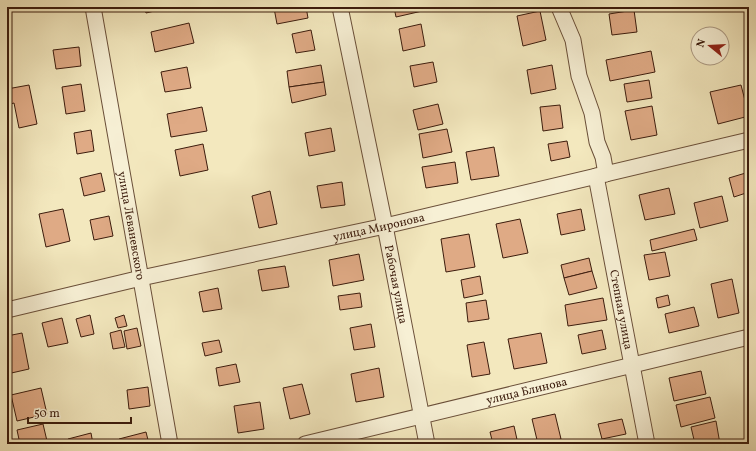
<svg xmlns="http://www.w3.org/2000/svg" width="756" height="451" font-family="Vollkorn,serif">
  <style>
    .building { fill: #dfaa85; stroke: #3c1c0d }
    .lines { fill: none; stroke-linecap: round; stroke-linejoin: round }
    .minor-casing { stroke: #6a4f39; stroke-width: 17 }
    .minor { stroke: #f7f0d5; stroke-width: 15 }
    .labels { text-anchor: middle; stroke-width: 3.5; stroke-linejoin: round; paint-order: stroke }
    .street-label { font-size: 12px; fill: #3c1c0d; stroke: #f7f0d5 }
  </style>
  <rect width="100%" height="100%" fill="#f3e8be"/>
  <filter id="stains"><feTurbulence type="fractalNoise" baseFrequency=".005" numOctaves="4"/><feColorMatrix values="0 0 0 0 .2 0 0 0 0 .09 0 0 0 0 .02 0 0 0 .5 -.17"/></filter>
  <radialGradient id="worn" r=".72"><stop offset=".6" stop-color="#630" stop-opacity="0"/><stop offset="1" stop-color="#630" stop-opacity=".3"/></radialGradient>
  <g class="building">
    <polygon points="42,7 58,7 59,9 42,11"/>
    <polygon points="144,7 171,7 146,13"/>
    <polygon points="279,7 306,7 308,18 277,24 274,8"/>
    <polygon points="394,7 431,7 431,9 396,17"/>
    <polygon points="634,10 637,32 612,35 609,14"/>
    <polygon points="540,11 546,40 523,46 517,16"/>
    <polygon points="189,23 194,43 155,52 151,32"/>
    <polygon points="421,24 425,46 403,51 399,29"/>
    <polygon points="311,30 315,50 296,53 292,34"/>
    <polygon points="79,47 81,66 56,69 53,50"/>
    <polygon points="651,51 655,72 610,81 606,60"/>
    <polygon points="433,62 437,82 414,87 410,66"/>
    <polygon points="321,65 324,82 289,87 287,71"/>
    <polygon points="552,65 556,89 531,94 527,70"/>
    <polygon points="187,67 191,88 165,92 161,72"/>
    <polygon points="649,80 652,98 627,102 624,84"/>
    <polygon points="324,82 326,95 292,103 289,87"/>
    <polygon points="81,84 85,111 66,114 62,87"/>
    <polygon points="29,85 37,124 19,128 14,103 7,105 7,89"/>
    <polygon points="741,85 749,116 718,124 710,92"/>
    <polygon points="438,104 443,124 418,130 413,110"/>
    <polygon points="560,105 563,128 543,131 540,107"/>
    <polygon points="652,106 657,135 631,140 625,111"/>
    <polygon points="202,107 207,131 171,137 167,114"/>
    <polygon points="331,128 335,151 309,156 305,133"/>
    <polygon points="447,129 452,152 423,158 419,134"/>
    <polygon points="91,130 94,151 77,154 74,133"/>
    <polygon points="567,141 570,157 551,161 548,144"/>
    <polygon points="203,144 208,170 180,176 175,150"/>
    <polygon points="494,147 499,176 471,180 466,152"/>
    <polygon points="455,162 458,183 426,188 422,167"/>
    <polygon points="749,172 749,192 734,197 729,178"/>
    <polygon points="101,173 105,191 84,196 80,178"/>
    <polygon points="342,182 345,205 321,208 317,186"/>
    <polygon points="669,188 675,214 645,220 639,195"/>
    <polygon points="270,191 277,224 259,228 252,196"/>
    <polygon points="722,196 728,221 700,228 694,203"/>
    <polygon points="63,209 70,241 46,247 39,214"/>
    <polygon points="581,209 585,230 561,235 557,214"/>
    <polygon points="109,216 113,236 94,240 90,220"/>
    <polygon points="520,219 528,253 503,258 496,224"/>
    <polygon points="694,229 697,240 652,251 650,240"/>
    <polygon points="469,234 475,267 446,272 441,239"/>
    <polygon points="665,252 670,276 649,280 644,255"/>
    <polygon points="359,254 364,280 333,286 329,260"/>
    <polygon points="7,255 10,277 7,278"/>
    <polygon points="589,258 592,271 564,278 561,265"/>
    <polygon points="285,266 289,287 262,291 258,270"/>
    <polygon points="592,271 597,288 569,295 564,278"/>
    <polygon points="480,276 483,294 464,298 461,280"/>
    <polygon points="732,279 739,313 718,318 711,284"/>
    <polygon points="218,288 222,309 203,312 199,292"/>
    <polygon points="360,293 362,307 340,310 338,296"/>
    <polygon points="668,295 670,305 658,308 656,298"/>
    <polygon points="603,298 607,320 568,326 565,305"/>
    <polygon points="486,300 489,319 468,322 466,303"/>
    <polygon points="694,307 699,326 669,333 665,314"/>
    <polygon points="90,315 94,334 81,337 76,319"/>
    <polygon points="124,315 127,326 118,328 115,318"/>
    <polygon points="62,318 68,343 48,347 42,323"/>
    <polygon points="371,324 375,347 354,350 350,328"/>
    <polygon points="137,328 141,346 127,349 124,331"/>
    <polygon points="121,330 125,347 113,349 110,333"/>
    <polygon points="602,330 606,349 582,354 578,335"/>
    <polygon points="22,333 29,369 7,374 7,336"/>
    <polygon points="541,333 547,363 514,369 508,339"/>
    <polygon points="219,340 222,352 205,356 202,343"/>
    <polygon points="484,342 490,374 472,377 467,345"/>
    <polygon points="236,364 240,382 219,386 216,368"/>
    <polygon points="379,368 384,397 356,402 351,374"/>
    <polygon points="701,371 706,394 674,401 669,378"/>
    <polygon points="302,384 310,414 290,419 283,388"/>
    <polygon points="148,387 150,406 129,409 127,390"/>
    <polygon points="41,388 47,414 17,421 11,395"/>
    <polygon points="710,397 715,418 681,427 676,405"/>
    <polygon points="260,402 264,429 238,433 234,406"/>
    <polygon points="555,414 561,439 538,444 532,419"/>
    <polygon points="622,419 626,434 602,439 598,424"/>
    <polygon points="716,421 720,444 695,444 691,427"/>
    <polygon points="43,424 47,441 35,444 20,444 17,430"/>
    <polygon points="514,426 518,444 493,444 490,432"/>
    <polygon points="146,432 149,444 120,444 119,439"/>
    <polygon points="91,433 93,444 69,444 68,439"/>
  </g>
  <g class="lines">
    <g class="minor-casing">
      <g id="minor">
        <path id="s1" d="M 93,7 L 170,444"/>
        <path id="s2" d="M 340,7 L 385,226 L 427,444"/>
        <polyline points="559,7 573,40 579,76 592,113 597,142 603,157 606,174"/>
        <path id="s3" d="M 596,176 L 647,444"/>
        <path id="s4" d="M 7,310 L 141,278 L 385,226 L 749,140"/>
        <path id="s5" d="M 305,444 L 749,337"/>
      </g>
    </g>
    <use href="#minor" class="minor"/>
  </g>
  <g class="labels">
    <g class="street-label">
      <text dy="4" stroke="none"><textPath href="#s1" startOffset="222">улица Леваневского</textPath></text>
      <text dy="4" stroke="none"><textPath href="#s4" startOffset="381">улица Миронова</textPath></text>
      <text dy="4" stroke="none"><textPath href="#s2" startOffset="283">Рабочая улица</textPath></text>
      <text dy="4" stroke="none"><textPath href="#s3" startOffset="136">Степная улица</textPath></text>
      <text dy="4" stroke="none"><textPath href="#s5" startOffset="228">улица Блинова</textPath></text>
    </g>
  </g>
  <rect width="756" height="451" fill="none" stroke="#f3e8be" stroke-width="24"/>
  <rect x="8" y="8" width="740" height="435" fill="none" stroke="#3c1c0d" stroke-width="2"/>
  <rect x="12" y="12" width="732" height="427" fill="none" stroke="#3c1c0d"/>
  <g transform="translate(710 46) rotate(288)"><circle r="19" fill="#f7f0d5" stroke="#ac9b85"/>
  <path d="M0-3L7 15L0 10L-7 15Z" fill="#8f2418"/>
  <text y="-6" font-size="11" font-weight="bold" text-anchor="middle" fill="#3c1c0d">N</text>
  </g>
  <path d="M28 417v6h103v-6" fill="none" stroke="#3c1c0d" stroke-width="2"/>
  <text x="34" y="417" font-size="12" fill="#3c1c0d" stroke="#f7f0d5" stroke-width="3" paint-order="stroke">50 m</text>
  <rect width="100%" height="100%" filter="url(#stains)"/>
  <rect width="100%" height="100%" fill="url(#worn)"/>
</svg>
